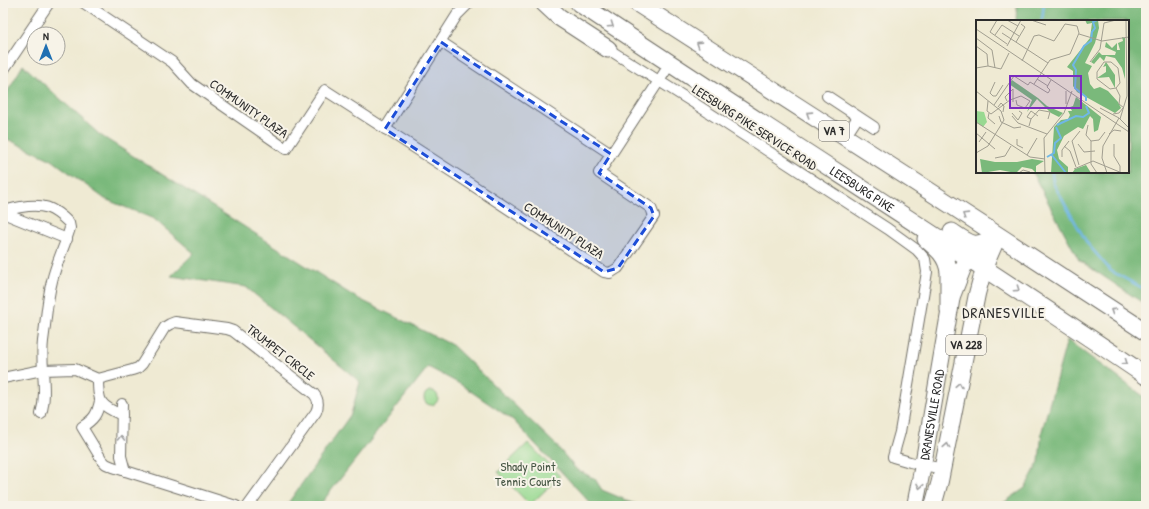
<svg xmlns="http://www.w3.org/2000/svg" width="1149" height="509" font-family="'Patrick Hand',sans-serif">
  <style>
    .green { fill: #98d991; stroke: #62825e }
    .forest { fill: #7ab97b; stroke: #527253 }
    .lines { fill: none; stroke-linecap: round; stroke-linejoin: round }
    .stream { stroke: #6fb7e7; stroke-width: 2.5 }
    .minor-casing { stroke: #706e66; stroke-width: 12 }
    .primary-casing { stroke: #706e66; stroke-width: 18 }
    .trunk-casing { stroke: #706e66; stroke-width: 19 }
    .minor { stroke: #fff; stroke-width: 10 }
    .primary { stroke: #fff; stroke-width: 16 }
    .trunk { stroke: #fff; stroke-width: 17 }
    .oneway { stroke: #a0a0a0 }
    .marked { fill: #1d4ed8; fill-opacity: 0.2; stroke: #1d4ed8; stroke-width: 3; stroke-dasharray: 8 5; stroke-linejoin: round }
    .labels { text-anchor: middle; stroke-width: 4; stroke-linejoin: round; paint-order: stroke }
    .shield { fill: #f7f3e8; stroke: #686764; stroke-width: 1 }
    .shield-label { font-size: 12px; font-weight: bold; fill: #2b2b2b }
    .street-label { font-size: 13px; fill: #2b2b2b; stroke: #f7f3e8 }
    .park-label { font-size: 13px; fill: #465644; stroke: #f7f3e8 }
    .quarter-label { font-size: 15px; letter-spacing: 1px; fill: #2b2b2b; stroke: #f7f3e8 }
    .inset-river { fill: none; stroke: #6fb7e7; stroke-width: 2 }
    .inset-road { fill: none; stroke: #a19e90; stroke-width: 1 }
    .view { fill: #7b2cbf; fill-opacity: 0.15; stroke: #7b2cbf; stroke-width: 2 }
    .inset-edge { fill: none; stroke: #2b2b2b; stroke-width: 2 }
  </style>
  <rect width="100%" height="100%" fill="#f7f3e8"/>
  <filter id="ink" filterUnits="userSpaceOnUse"><feTurbulence type="fractalNoise" baseFrequency=".025" numOctaves="2"/><feDisplacementMap in="SourceGraphic" scale="8" xChannelSelector="R" yChannelSelector="G"/><feConvolveMatrix kernelMatrix="1 2 1 2 8 2 1 2 1" color-interpolation-filters="sRGB"/></filter>
  <filter id="wash" filterUnits="userSpaceOnUse"><feTurbulence type="fractalNoise" baseFrequency=".012" numOctaves="4" result="noise"/><feDisplacementMap in="SourceGraphic" scale="16" xChannelSelector="R" yChannelSelector="G"/><feGaussianBlur stdDeviation="0.9" result="paint"/><feColorMatrix in="noise" values="0 0 0 0 0 0 0 0 0 0 0 0 0 0 0 0 0 1.4 0 .05"/><feComposite in="paint" operator="in"/></filter>
  <g filter="url(#wash)">
    <rect width="100%" height="100%" fill="#efead3"/>
    <g class="green">
      <circle cx="431" cy="398" r="7"/>
      <polygon points="528,443 560,476 530,505 498,472"/>
    </g>
    <g class="forest">
      <polygon points="1017,3 1146,3 1146,305 1079,260 1032,172 1128,172 1128,21 1016,21"/>
      <polygon points="23,65 100,135 355,297 452,345 555,444 576,469 595,479 602,490 640,506 593,506 513,420 460,384 428,367 319,506 286,506 351,414 360,382 246,287 171,276 194,253 154,219 105,199 52,160 3,137 3,99"/>
      <polygon points="1067,340 1146,398 1146,506 999,506 1025,488 1039,462 1042,431"/>
    </g>
    <g class="lines">
      <g class="stream">
        <polyline points="1042,21 1044,3"/>
        <polyline points="1052,172 1053,183 1087,243 1111,271 1146,290"/>
      </g>
    </g>
  </g>
  <g filter="url(#ink)">
    <g class="lines">
      <g class="minor-casing">
        <g id="minor">
          <polyline points="84,3 172,62 192,84 286,149 325,90 460,177 595,266 604,272 610,273 618,268 654,216 651,208 599,173 670,64"/>
          <polyline points="441,42 611,154"/>
          <polyline points="608,49 694,103 888,229 917,250 925,259 927,272 900,432 893,457 910,462 943,469"/>
          <polyline points="3,71 49,3"/>
          <polyline points="827,96 874,127"/>
          <polyline points="385,129 457,15 469,3"/>
          <polyline points="845,137 858,117"/>
          <path d="M 3,212 C 9,209 15,208 21,207 C 43,203 53,207 69,223 L 70,228 C 65,246 56,263 52,281 C 47,300 46,321 43,341 C 40,366 48,391 41,414"/>
          <polyline points="3,213 67,239"/>
          <path d="M 3,378 L 42,370 L 75,369 L 98,379 L 132,370 L 138,368 L 142,364 L 165,327 L 170,324 L 175,322 L 227,329 L 233,331 L 314,394 C 319,400 319,405 316,412 L 248,506"/>
          <path d="M 98,379 C 98,402 100,406 122,415"/>
          <path d="M 100,401 C 97,415 94,419 82,427 L 102,460 L 106,464 L 113,467 L 236,506"/>
          <polyline points="122,404 121,456 125,471"/>
        </g>
      </g>
      <g class="primary-casing">
        <g id="primary">
          <path id="s1" d="M 915,506 L 923,465 L 952,296 L 963,268 L 969,258 L 979,250"/>
          <polyline points="933,506 940,481 977,294 984,268 998,236"/>
        </g>
      </g>
      <g class="trunk-casing">
        <g id="trunk">
          <polyline points="544,3 559,17 608,49"/>
          <path id="s2" d="M 579,3 C 767,129 959,249 1146,376"/>
          <polyline points="637,3 982,225 1146,332"/>
          <path d="M 952,232 C 974,247 974,248 998,236"/>
          <path d="M 926,239 C 937,248 947,256 949,272 L 949,311"/>
        </g>
      </g>
      <use href="#minor" class="minor"/>
      <use href="#primary" class="primary"/>
      <use href="#trunk" class="trunk"/>
    </g>
    <defs><path id="oneway-chevron" d="M-2-3.5L2.5 0L-2 3.5" fill="none" stroke-width="1.6" stroke-linecap="round" stroke-linejoin="round"/></defs>
    <g class="oneway">
      <use href="#oneway-chevron" transform="translate(611 25) rotate(34)"/>
      <use href="#oneway-chevron" transform="translate(699 44) rotate(-147)"/>
      <use href="#oneway-chevron" transform="translate(809 114) rotate(-147)"/>
      <use href="#oneway-chevron" transform="translate(965 215) rotate(-148)"/>
      <use href="#oneway-chevron" transform="translate(1017 289) rotate(34)"/>
      <use href="#oneway-chevron" transform="translate(1113 311) rotate(-147)"/>
      <use href="#oneway-chevron" transform="translate(1125 362) rotate(34)"/>
      <use href="#oneway-chevron" transform="translate(959 385) rotate(-79)"/>
      <use href="#oneway-chevron" transform="translate(121 438) rotate(-89)"/>
      <use href="#oneway-chevron" transform="translate(947 446) rotate(-80)"/>
      <use href="#oneway-chevron" transform="translate(920 486) rotate(101)"/>
    </g>
  </g>
  <path class="marked" d="M 441,42 L 611,154 L 599,173 L 651,208 L 654,216 L 618,268 L 604,272 L 385,129 Z"/>
  <g class="labels">
    <g class="shield">
      <rect x="819" y="121" width="30" height="20" rx="3"/>
      <rect x="946" y="335" width="40" height="20" rx="3"/>
    </g>
    <g class="shield-label">
      <text x="834" y="135">VA 7</text>
      <text x="966" y="349">VA 228</text>
    </g>
    <g class="street-label">
      <text transform="translate(249 108) rotate(35)" y="5">COMMUNITY PLAZA</text>
      <text transform="translate(755 127) rotate(33)" y="5">LEESBURG PIKE SERVICE ROAD</text>
      <text dy="5" stroke="none"><textPath href="#s2" startOffset="339">LEESBURG PIKE</textPath></text>
      <text transform="translate(564 230) rotate(33)" y="5">COMMUNITY PLAZA</text>
      <text transform="translate(281 352) rotate(38)" y="5">TRUMPET CIRCLE</text>
      <text dy="5" stroke="none"><textPath href="#s1" startOffset="93">DRANESVILLE ROAD</textPath></text>
    </g>
    <g class="park-label">
      <text x="528" y="471">Shady Point<tspan x="528" dy="15">Tennis Courts</tspan></text>
    </g>
    <g class="quarter-label">
      <text x="1004" y="318">DRANESVILLE</text>
    </g>
  </g>
  <g transform="translate(976 20)">
    <rect width="153" height="153" fill="#efead3"/>
    <path d="M 0,91 L 8,92 L 11,102 L 7,107 L 0,102 Z" fill="#98d991"/>
    <path d="M 109,0 L 122,0 L 123,8 L 119,23 L 109,43 L 116,46 L 112,53 L 114,64 L 118,69 L 124,67 L 132,71 L 142,82 L 145,88 L 139,93 L 101,72 L 97,66 L 97,51 L 91,47 L 114,18 L 116,3 L 111,4 ZM 146,17 L 149,18 L 149,59 L 146,48 L 139,38 L 130,36 L 128,41 L 124,37 L 118,44 L 115,42 L 123,32 L 126,35 L 139,35 L 140,32 L 129,27 L 130,22 L 136,28 L 141,23 L 141,30 L 144,30 L 142,23 L 147,21 ZM 130,42 L 139,55 L 139,68 L 133,57 L 121,58 L 130,52 L 130,46 L 127,47 ZM 36,60 L 62,78 L 71,86 L 87,93 L 83,97 L 75,93 L 61,79 L 51,92 L 56,80 L 33,64 ZM 100,77 L 125,97 L 122,110 L 118,112 L 117,99 L 114,96 L 107,109 L 102,107 L 88,116 L 81,130 L 83,139 L 92,147 L 92,153 L 75,153 L 78,107 L 85,100 L 92,99 L 94,95 L 92,91 L 96,91 L 94,87 L 97,86 ZM 4,139 L 19,142 L 41,142 L 56,139 L 68,141 L 60,146 L 60,153 L 56,149 L 46,147 L 40,153 L 24,150 L 6,153 ZM 110,145 L 115,153 L 96,153 L 99,149 Z" fill="#7ab97b"/>
    <path class="inset-river" d="M 110,81 L 110,77 L 99,68 L 100,50 L 97,45 L 108,26 L 115,21 L 116,12 L 119,8 L 117,2 L 121,0M 81,105 L 100,96 L 107,97 L 113,93 L 110,86M 75,134 L 90,153M 71,137 L 78,133 L 79,123 L 85,118 L 80,107"/>
    <path class="inset-road" d="M 21,0 L 14,12 L 31,24M 31,0 L 42,6M 55,0 L 70,5M 0,9 L 153,112M 26,13 L 72,43M 103,14 L 126,21 L 153,17M 19,15 L 26,5 L 43,16M 0,18 L 16,30 L 19,48M 40,22 L 49,7 L 45,4M 0,26 L 11,34 L 12,46M 31,26 L 45,0M 46,41 L 58,16 L 63,15 L 78,21 L 89,4 L 101,6 L 103,13 L 94,34 L 74,40 L 58,64M 114,42 L 124,29 L 128,3 L 140,0M 128,42 L 135,42 L 142,48 L 144,63 L 140,68 L 134,69 L 121,59 L 121,52 ZM 0,48 L 12,46 L 25,49 L 33,33M 61,59 L 72,66M 19,62 L 14,73 L 17,76 L 20,76 L 27,65M 140,68 L 144,76 L 143,84 L 148,88M 0,71 L 25,91 L 28,100 L 12,126 L 0,133M 12,81 L 11,91 L 15,94 L 34,80 L 45,76 L 54,81 L 49,88 L 41,85 L 40,80M 31,81 L 29,77 L 37,69 L 37,82M 90,84 L 90,71M 18,85 L 38,56 L 52,65 L 54,62 L 72,73 L 74,70 L 71,67 L 75,60M 22,87 L 25,83 L 28,86 L 27,92M 124,88 L 143,98 L 153,108M 13,93 L 12,98 L 19,104M 36,93 L 42,100 L 46,93 L 43,91M 137,94 L 143,93 L 147,88M 23,96 L 25,102 L 38,108 L 45,107M 36,96 L 42,103 L 71,114M 55,99 L 51,97 L 55,91 L 62,96M 144,99 L 151,76 L 150,0M 0,102 L 54,137 L 69,139M 112,105 L 110,115 L 115,121 L 123,120 L 129,112M 53,106 L 55,99 L 63,90 L 74,92 L 72,99M 0,113 L 19,129M 133,114 L 138,110 L 145,111M 41,119 L 41,125 L 47,128M 115,121 L 115,144 L 121,153M 3,122 L 10,112M 102,124 L 108,132 L 119,131M 138,124 L 138,136 L 144,146 L 144,153M 88,126 L 94,131 L 100,147M 51,135 L 61,118M 86,137 L 86,130 L 93,121M 19,138 L 29,136 L 35,126M 103,145 L 96,121 L 104,111M 98,149 L 117,141 L 146,153M 43,153 L 47,150 L 54,152M 69,153 L 68,118 L 88,93 L 96,71M 131,153 L 126,138 L 127,126 L 143,98"/>
    <path class="view" d="M 34,56 L 105,56 L 105,88 L 34,88 Z"/>
    <rect width="153" height="153" class="inset-edge"/>
  </g>
  <rect width="1149" height="509" fill="none" stroke="#f7f3e8" stroke-width="16"/>
  <g transform="translate(46 46)"><circle r="19" fill="#f7f3e8" stroke="#a5a39c"/>
  <path d="M0-3L7 15L0 10L-7 15Z" fill="#1f6fb2"/>
  <text y="-6" font-size="11" font-weight="bold" text-anchor="middle" fill="#2b2b2b">N</text>
  </g>
</svg>
